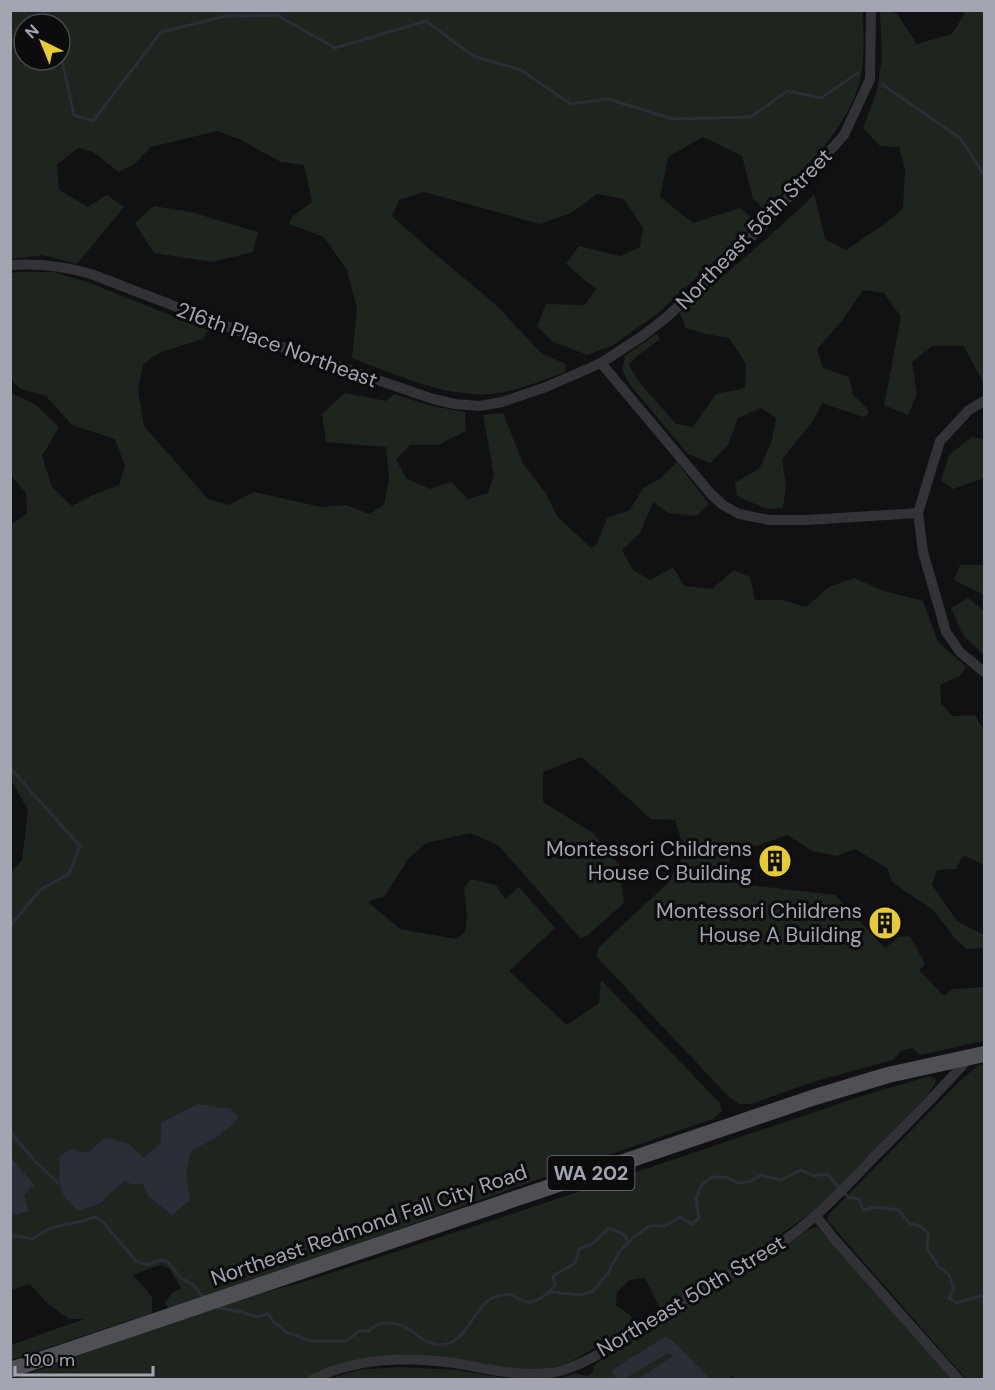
<svg xmlns="http://www.w3.org/2000/svg" width="995" height="1390" font-family="'DM Sans',sans-serif">
  <style>
    .green { fill: #1e251f; fill-rule: evenodd }
    .water { fill: #2a2f37 }
    .lines { fill: none; stroke-linecap: round; stroke-linejoin: round }
    .stream { stroke: #2a2f37; stroke-width: 3 }
    .minor { stroke: #323237; stroke-width: 10 }
    .primary { stroke: #4f4f56; stroke-width: 16 }
    .labels { text-anchor: middle; stroke-width: 6; stroke-linejoin: round; paint-order: stroke }
    .shield { fill: #0c0c0d; stroke: #767780; stroke-width: 1.5 }
    .shield-label { font-size: 20px; font-weight: bold; fill: #a3a5b2 }
    .street-label { font-size: 21px; fill: #a3a5b2; stroke: #0c0c0d }
    .poi-label { font-size: 21px; fill: #a3a5b2; stroke: #0c0c0d; text-anchor: end }
  </style>
  <rect width="100%" height="100%" fill="#111113"/>
  <g class="green">
    <path d="M 10,11 L 863,11 C 863,31 865,55 861,75 C 852,126 799,173 766,211 L 753,199 L 742,156 L 703,137 L 668,157 L 660,197 L 693,223 L 740,208 L 757,222 L 657,314 L 613,345 L 587,355 L 552,341 L 537,326 L 546,304 L 585,305 L 596,289 L 566,264 L 579,246 L 620,256 L 640,247 L 643,228 L 624,199 L 597,194 L 571,213 L 540,224 L 424,192 L 399,200 L 392,216 L 428,248 L 495,304 L 541,353 L 566,364 L 565,372 C 543,380 513,393 490,394 C 442,397 396,374 352,358 L 357,308 L 347,270 L 324,237 L 289,224 L 292,217 L 312,202 L 304,165 L 281,162 L 241,140 L 217,131 L 151,147 L 133,165 L 119,172 L 93,152 L 78,148 L 57,165 L 59,190 L 88,207 L 107,195 L 124,207 L 77,264 L 43,255 L 11,259 ZM 24,24 L 60,24 L 60,60 L 24,60 Z"/>
    <polygon points="880,11 891,11 897,14 917,44 952,34 966,11 984,11 984,384 964,346 932,346 912,362 917,394 908,415 884,405 901,317 884,293 863,290 841,322 817,349 823,368 849,377 853,395 866,407 869,413 863,417 822,403 813,421 782,459 786,486 783,508 767,509 737,496 735,483 760,468 772,440 776,418 761,408 738,418 728,445 710,463 688,454 631,386 622,370 625,356 656,334 660,339 637,356 629,365 640,383 676,424 693,427 716,394 745,388 746,364 729,338 705,334 686,328 680,313 765,240 803,206 814,194 825,239 846,250 883,225 903,209 905,169 899,147 880,146 863,128 877,91 882,58"/>
    <polygon points="154,206 191,212 258,232 253,252 212,262 154,253 135,223"/>
    <polygon points="18,272 53,272 87,282 208,330 203,339 161,352 143,364 138,390 144,426 208,499 229,505 254,492 321,507 346,505 369,514 384,505 389,478 386,447 326,442 322,414 345,393 386,401 394,394 431,406 465,412 466,431 438,445 410,445 396,459 406,478 430,489 451,482 468,499 488,493 494,475 483,415 503,413 523,463 546,494 557,516 591,548 597,544 607,518 630,510 643,488 658,480 677,462 709,504 696,516 668,513 653,502 640,533 622,550 633,570 650,580 673,567 684,586 712,589 734,570 750,577 755,600 782,600 806,607 829,587 854,578 881,590 923,601 938,642 966,667 960,676 940,685 941,703 952,716 975,715 984,731 984,865 963,855 956,869 937,870 932,885 957,921 984,935 984,948 966,949 955,938 933,910 892,882 887,868 855,849 837,856 812,851 788,835 732,854 728,868 740,884 835,895 885,948 899,937 910,936 925,964 919,970 944,996 953,989 984,987 983,1041 920,1055 913,1048 901,1051 893,1060 816,1081 751,1104 739,1104 729,1097 596,956 599,947 668,883 685,852 675,820 651,819 606,778 581,757 543,772 543,802 593,833 619,865 624,903 588,935 580,938 498,845 470,833 426,843 408,859 385,896 368,902 400,929 456,939 465,932 467,915 464,888 471,879 496,885 505,899 519,887 555,928 509,971 567,1025 599,1003 601,980 719,1102 722,1111 713,1119 570,1168 200,1300 168,1308 165,1303 172,1293 181,1288 169,1268 160,1265 133,1275 152,1297 152,1313 11,1360 11,1345 84,1319 69,1319 48,1304 30,1284 11,1290 10,874 22,860 28,810 11,780 10,526 27,513 26,493 11,476 11,393 36,405 59,427 42,456 52,487 72,506 93,495 119,485 125,466 115,439 72,425 46,396 21,389 11,380 11,273"/>
    <polygon points="972,437 984,439 984,478 953,489 941,480 949,455"/>
    <polygon points="960,565 982,565 984,567 984,595 954,580"/>
    <polygon points="968,598 984,611 984,655 963,635 951,608"/>
    <polygon points="979,1065 984,1065 984,1379 967,1380 827,1220 829,1214 964,1077"/>
    <polygon points="930,1076 936,1079 935,1084 929,1093 836,1191 811,1213 745,1259 660,1308 645,1278 630,1280 617,1292 616,1305 630,1315 636,1325 570,1362 545,1370 524,1370 417,1357 325,1371 305,1379 12,1380 218,1305 300,1283 533,1207 865,1095"/>
    <polygon points="817,1227 953,1379 736,1380 732,1376 728,1380 558,1380 574,1373 588,1376 593,1372 594,1365 681,1308 751,1267 811,1228"/>
    <polygon points="399,1367 457,1370 512,1379 326,1380 358,1370"/>
  </g>
  <g class="water">
    <path d="M 198,1104 L 231,1109 L 239,1118 L 220,1135 L 191,1151 L 186,1173 L 190,1200 L 172,1215 L 149,1197 L 142,1183 L 133,1185 L 125,1181 L 113,1190 L 101,1203 L 78,1211 C 55,1188 59,1187 60,1156 L 71,1149 L 88,1153 L 105,1138 L 128,1143 L 143,1158 L 161,1143 L 161,1123 Z"/>
    <polygon points="11,1158 34,1185 24,1195 28,1211 15,1215 11,1212"/>
    <polygon points="665,1337 671,1339 710,1379 638,1379 672,1357 672,1354 668,1353 624,1379 616,1379 612,1370"/>
  </g>
  <g class="lines">
    <g class="stream">
      <polyline points="10,39 24,42"/>
      <polyline points="60,51 74,115 93,121 161,32 226,16 277,15 335,48 426,21 473,56 521,70 571,104 608,99 673,119 751,117 787,91 821,98 858,73"/>
      <polyline points="882,84 961,139 984,175"/>
      <polyline points="10,768 80,846 69,874 41,889 10,926"/>
      <polyline points="10,1132 34,1160 58,1183"/>
      <path d="M 10,1235 L 34,1239 C 53,1221 73,1227 94,1217 L 102,1221 L 136,1261 L 147,1265 L 161,1260 L 168,1262 L 181,1278 L 193,1285 L 205,1299"/>
      <polyline points="550,1292 555,1284 553,1276 575,1263 579,1249 593,1243 609,1228 625,1235 628,1243"/>
      <path d="M 215,1307 L 242,1312 L 257,1317 L 268,1314 L 273,1321 L 286,1332 L 311,1341 L 346,1341 L 359,1331 L 369,1331 C 377,1321 391,1322 403,1326 C 416,1331 422,1344 439,1345 C 466,1346 472,1309 492,1298 C 497,1295 504,1295 510,1294 C 528,1306 533,1304 550,1292 L 579,1295 L 592,1292 L 608,1273 L 619,1252 L 635,1236 L 650,1226 L 665,1226 L 680,1217 L 692,1224 L 699,1218 L 696,1199 L 701,1186 L 712,1177 L 725,1177 L 738,1183 L 751,1181 L 761,1175 L 781,1180 L 801,1170 L 813,1176 L 827,1174 L 848,1197 L 859,1199 L 863,1210 L 877,1207 L 899,1210 L 909,1223 L 920,1226 L 928,1233 L 927,1248 L 938,1266 L 949,1275 L 954,1288 L 949,1298 L 957,1303 L 984,1295"/>
    </g>
    <g class="minor">
      <path d="M 10,265 C 39,263 64,266 91,274 L 273,344 L 433,399 L 455,404 L 479,406 L 502,402 L 546,387 L 601,363 L 641,337 L 667,317 L 761,228 L 844,135 L 870,79 L 871,10"/>
      <polyline points="601,363 711,494 723,505 739,514 769,520 807,520 918,513"/>
      <polyline points="984,401 969,410 940,441 918,513 923,552 946,632 960,652 984,672"/>
      <polyline points="816,1216 835,1240 959,1380"/>
      <path d="M 312,1380 C 354,1358 408,1356 454,1363 C 485,1368 517,1377 549,1373 C 584,1369 630,1334 660,1314 C 704,1287 751,1265 793,1234 C 824,1211 851,1181 878,1153 C 909,1122 940,1091 969,1058"/>
    </g>
    <polyline class="primary" points="10,1370 815,1097 888,1075 984,1054"/>
  </g>
  <defs>
    <g id="building-disc" transform="scale(1.725)"><circle r="9.5" fill="#e7cb34" stroke="#0c0c0d"/><path d="M-4-6H4V6H1V3H-1V6H-4ZM-2.5-4.3h1.7v1.8h-1.7ZM.8-4.3h1.7v1.8H.8ZM-2.5-1h1.7V.8h-1.7ZM.8-1h1.7V.8H.8Z" fill="#111"/></g>
  </defs>
  <g fill-rule="evenodd">
    <use href="#building-disc" x="775" y="861"/>
    <use href="#building-disc" x="885" y="923"/>
  </g>
  <g class="labels">
    <rect class="shield" x="547.5" y="1156" width="87" height="34" rx="4.5"/>
    <g class="shield-label">
      <text x="591" y="1180">WA 202</text>
    </g>
    <g class="street-label">
      <text transform="translate(754 229) rotate(-46)" y="7">Northeast 56th Street</text>
      <text transform="translate(277 345) rotate(20)" y="7">216th Place Northeast</text>
      <text transform="translate(369 1225) rotate(-19)" y="7">Northeast Redmond Fall City Road</text>
      <text transform="translate(691 1296) rotate(-31)" y="7">Northeast 50th Street</text>
    </g>
    <g class="poi-label">
      <text x="752" y="856">Montessori Childrens<tspan x="752" dy="24">House C Building</tspan></text>
      <text x="862" y="918">Montessori Childrens<tspan x="862" dy="24">House A Building</tspan></text>
    </g>
  </g>
  <rect width="995" height="1390" fill="none" stroke="#a3a5b2" stroke-width="24"/>
  <g transform="translate(42 42) rotate(317)"><circle r="28" fill="#0c0c0d" stroke="#48494f" stroke-width="1.5"/>
  <path d="M0-4.5L10 22L0 15L-10 22Z" fill="#e7cb34"/>
  <text y="-9" font-size="16" font-weight="bold" text-anchor="middle" fill="#a3a5b2">N</text>
  </g>
  <path d="M15 1366v9h138v-9" fill="none" stroke="#a3a5b2" stroke-width="3"/>
  <text x="24" y="1366" font-size="18" fill="#a3a5b2" stroke="#0c0c0d" stroke-width="4.5" paint-order="stroke">100 m</text>
</svg>
